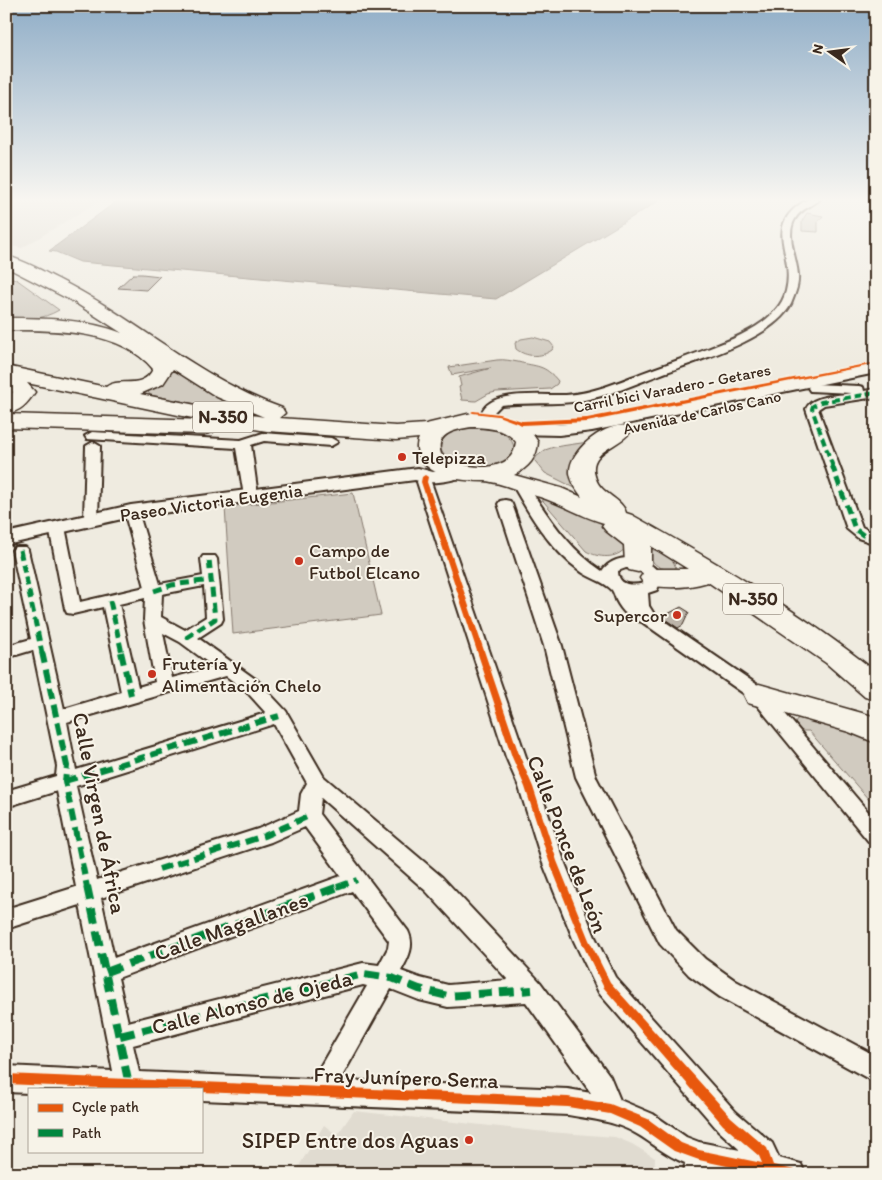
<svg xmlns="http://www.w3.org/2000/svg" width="882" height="1180" font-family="Itim,sans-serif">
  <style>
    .built { fill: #e0dbd0 }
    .green { fill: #d1cbc0; stroke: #867a6f }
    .water { fill: #aaa296; stroke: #7e7266 }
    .building { fill: #bdb5aa; stroke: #3b2a1e }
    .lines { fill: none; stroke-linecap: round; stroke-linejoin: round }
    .street-casing { stroke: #3b2a1e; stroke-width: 4 }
    .secondary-casing { stroke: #3b2a1e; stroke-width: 4 }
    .highway-casing { stroke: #3b2a1e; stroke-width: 3 }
    .street { fill: #f7f3e8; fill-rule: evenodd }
    .secondary { fill: #f7f3e8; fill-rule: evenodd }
    .highway { fill: #f7f3e8; fill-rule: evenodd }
    .quiet-far3 { stroke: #00873e; stroke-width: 4; stroke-dasharray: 8 4; stroke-linecap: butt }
    .quiet-far2 { stroke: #00873e; stroke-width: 5; stroke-dasharray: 9 5; stroke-linecap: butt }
    .quiet-far1 { stroke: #00873e; stroke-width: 6; stroke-dasharray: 12 6; stroke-linecap: butt }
    .quiet { stroke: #00873e; stroke-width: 8; stroke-dasharray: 15 8; stroke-linecap: butt }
    .cycleway-casing { stroke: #f7f3e8; stroke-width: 3 }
    .cycleway { fill: #e8590c; fill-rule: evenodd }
    .poi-dot { fill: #c8321e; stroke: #f7f3e8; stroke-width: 2 }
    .labels { text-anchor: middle; stroke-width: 4; stroke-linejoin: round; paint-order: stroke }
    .far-street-label { font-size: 16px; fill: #3b2a1e; stroke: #f7f3e8 }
    .shield { fill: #f7f3e8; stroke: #73665b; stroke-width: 1 }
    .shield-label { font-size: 18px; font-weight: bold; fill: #3b2a1e }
    .poi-label { font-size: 19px; fill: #3b2a1e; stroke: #f7f3e8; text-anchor: start }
    .street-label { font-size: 19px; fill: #3b2a1e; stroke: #f7f3e8 }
    .near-street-label { font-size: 22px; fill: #3b2a1e; stroke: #f7f3e8 }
    .near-poi-label { font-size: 22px; fill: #3b2a1e; stroke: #f7f3e8; text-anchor: end }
  </style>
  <rect width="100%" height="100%" fill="#efebe0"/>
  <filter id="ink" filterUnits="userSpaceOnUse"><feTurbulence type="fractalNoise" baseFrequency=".02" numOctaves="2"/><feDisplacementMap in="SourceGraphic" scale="10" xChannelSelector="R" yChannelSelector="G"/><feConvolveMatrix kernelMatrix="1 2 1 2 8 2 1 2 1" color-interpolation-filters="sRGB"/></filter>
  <g filter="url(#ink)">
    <g class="built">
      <polygon points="6,198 104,198 22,248 6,245"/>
      <polygon points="354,1111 536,1131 615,1137 632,1144 655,1158 654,1174 294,1174 324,1125 337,1135"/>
    </g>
    <g class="green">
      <polygon points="807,213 823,216 818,222 818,232 802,231 802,221"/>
      <path d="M 12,278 L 16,279 L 59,310 C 42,320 25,320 6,320 L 6,316 L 12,310 L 6,306 L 6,286 Z"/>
      <path d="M 533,337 L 550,342 L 554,347 L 552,350 C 541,358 526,357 516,349 L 515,343 L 521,339 Z"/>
      <path d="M 497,360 C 505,359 511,361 518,362 C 537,367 544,364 558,381 L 557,384 L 550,389 L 496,392 L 488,394 L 476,401 L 462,400 L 459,387 L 461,386 L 459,377 L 491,368 L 452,375 L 449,367 Z"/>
      <path d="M 173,369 C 204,392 234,406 271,416 L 258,416 L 150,395 L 147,390 L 165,382 Z"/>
      <path d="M 476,428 C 490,428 510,431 514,447 L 511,456 C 495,470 445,474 440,446 C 444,431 462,428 476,428 Z"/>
      <polygon points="595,441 583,492 545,473 535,461 536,457 545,450 554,447"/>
      <polygon points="353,493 381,615 233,634 225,507"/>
      <path d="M 538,495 C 562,505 615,523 626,547 C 617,560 598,558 586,551 Z"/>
      <path d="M 650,549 L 662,552 L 673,561 L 677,570 C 662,570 649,566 650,549 Z"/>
      <polygon points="803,717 876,737 876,808 809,731 799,731 795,724 797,719"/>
    </g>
    <polygon class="water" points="121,198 658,198 658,201 649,207 496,299 80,262 56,252 49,251"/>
    <g class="building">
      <polygon points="133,274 142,274 160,276 146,290 118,288"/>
      <polygon points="681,607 689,612 683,625 678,628 662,617"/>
    </g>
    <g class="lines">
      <g class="street-casing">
        <g id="street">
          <path d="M 810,198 L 821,198 C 813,206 801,208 795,219 C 785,235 797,258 798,275 C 799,285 795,294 791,304 C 772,340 696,361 659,375 C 633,385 608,396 580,401 C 554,405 527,402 501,405 L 494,412 L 499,421 L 497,424 L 487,424 L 482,412 C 491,389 544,396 566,395 C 594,393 616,383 642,373 C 664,365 687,357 710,348 C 736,338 778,322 786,291 C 796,251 759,226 810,198 Z"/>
          <path d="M 814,384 L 859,386 L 863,387 L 864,391 L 876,389 L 876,397 L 824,405 L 818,409 L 862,527 L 876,534 L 876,544 L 858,538 L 847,529 L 806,409 C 812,395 837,396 851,393 L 810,391 L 808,388 L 810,385 Z"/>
          <polygon points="92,432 241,440 263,433 331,438 338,442 331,446 264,441 251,445 258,496 256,499 246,499 244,496 236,448 87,439 85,436"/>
          <polygon points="93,442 100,446 98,520 96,523 86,523 84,520 86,446"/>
          <path d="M 425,473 L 430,474 L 432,477 L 431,482 L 526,757 L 539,787 L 564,861 L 595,937 L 615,977 L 736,1112 L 772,1143 L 779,1158 L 801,1164 L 805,1174 L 724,1174 L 712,1171 L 712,1174 L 684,1174 L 685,1163 C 666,1156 653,1143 635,1133 C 615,1121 591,1119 568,1115 L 201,1100 L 201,1089 L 29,1089 L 29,1093 L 6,1092 L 6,1066 L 113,1071 L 80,905 L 6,929 L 6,909 L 76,887 L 57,791 L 6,807 L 6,791 L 56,776 L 57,766 L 33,650 L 6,658 L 6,646 L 31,639 L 12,550 L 15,547 L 25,547 L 28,550 L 64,709 L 121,692 L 103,607 L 73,614 L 67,613 L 65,609 L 49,527 L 52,524 L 62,524 L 65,527 L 80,602 L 145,587 L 124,511 L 126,508 L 136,508 L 138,511 L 160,584 L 203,576 L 201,559 L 203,556 L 215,556 L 217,559 L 223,619 L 221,623 L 198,638 L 258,681 L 286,711 L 324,777 L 442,877 L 540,982 L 610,1076 L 620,1100 L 653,1114 L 686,1137 L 699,1142 L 740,1150 L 718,1130 L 599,993 L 574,941 L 542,861 L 519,787 L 506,757 L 417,482 L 420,474 ZM 204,586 L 206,617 L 185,630 L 161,617 L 162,594 ZM 145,598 L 144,620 L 155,682 L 138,687 L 119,604 ZM 163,633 L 180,642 L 214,667 L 172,678 ZM 226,676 L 246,691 L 266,713 L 76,770 L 67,722 ZM 274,724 L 307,783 L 301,794 L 299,811 L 258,829 L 97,880 L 76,786 ZM 321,798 L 426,891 L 508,980 L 448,985 L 420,978 L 401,971 C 409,957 415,945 408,931 L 319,814 ZM 305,827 L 341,876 L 114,958 L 101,898 L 271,842 ZM 352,891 L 389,941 L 388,948 L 379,965 L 363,963 L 128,1022 L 118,978 ZM 363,985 L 367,986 L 313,1079 L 139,1072 L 133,1045 ZM 391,989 L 419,1000 L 448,1007 L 526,1002 L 591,1093 L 568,1089 L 340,1080 Z"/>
          <path d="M 518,478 L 523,479 C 547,514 566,547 602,571 C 616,550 652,556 662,578 L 657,590 L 648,593 L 649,606 L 654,614 L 765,690 L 876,821 L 876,845 L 869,842 L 753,700 L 642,622 C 630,619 622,612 616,600 C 615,597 614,593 612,590 C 604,581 588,578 579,570 C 549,548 529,514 511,482 L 513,479 ZM 626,568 C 634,568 642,569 646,578 L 644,583 C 632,586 618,586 618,571 Z"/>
          <polygon points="505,500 510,501 512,504 562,646 596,777 676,930 705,959 736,981 876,1056 876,1083 720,997 689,975 660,944 576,777 544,646 498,504 500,501"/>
        </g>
      </g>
      <g class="secondary-casing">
        <g id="secondary">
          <polygon points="876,363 876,373 592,431 559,435 516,434 510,433 507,429 510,425 516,424 559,425 592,421"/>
          <path d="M 460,466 L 467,468 L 470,472 L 467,476 C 449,481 433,485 415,480 L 131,517 L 6,545 L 6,533 L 131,505 L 418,468 L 433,472 Z"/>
        </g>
      </g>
      <g class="highway-casing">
        <g id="highway">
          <path d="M 6,256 C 24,260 42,271 58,279 C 136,318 199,379 282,408 L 285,413 L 279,418 L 396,426 L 426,424 L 472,413 L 509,418 L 527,426 L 538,442 C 537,458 529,467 514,475 L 561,488 L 582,497 C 577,490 571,482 570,473 C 568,450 607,421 628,426 L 631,431 C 620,448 585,450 596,479 C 601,494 623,499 626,513 L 632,515 C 716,562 801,612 876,672 L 876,700 L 865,697 L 826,663 L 708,582 C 688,588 665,589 644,584 L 640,578 L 644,572 L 654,569 L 688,569 L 651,546 L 651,564 L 647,570 L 638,572 L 629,570 L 625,564 L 624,545 L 606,531 L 602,526 L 604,523 C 582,517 562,504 540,497 C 526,493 498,482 485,481 C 468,481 447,479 432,470 C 421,463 413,451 419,438 L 396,440 L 267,431 L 216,423 L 27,383 L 35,392 C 27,404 21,411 6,414 L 205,420 L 213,422 L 216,427 L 213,432 L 205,434 L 6,428 L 6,399 L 13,392 L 6,388 L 6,366 L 106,387 C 119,376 142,391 153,369 C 120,329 53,330 6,330 L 6,318 C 46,318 85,319 122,333 L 74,302 L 6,267 ZM 173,369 L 217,397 L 264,417 L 216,409 L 140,394 L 163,384 ZM 472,427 C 488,428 506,428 516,442 C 515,446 515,450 513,453 C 501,475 456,468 441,454 C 434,433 457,429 472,427 Z"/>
          <polygon points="759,684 876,717 876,743 849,732 748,703 744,695 748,687"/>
        </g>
      </g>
      <use href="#street" class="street"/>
      <use href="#secondary" class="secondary"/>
      <use href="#highway" class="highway"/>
      <polyline class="quiet-far3" points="833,467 812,409 813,406 821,402 876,393"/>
      <g class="quiet-far2">
        <polyline points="832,465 855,529 863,535 876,539"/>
        <polyline points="20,550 42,653"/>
        <polyline points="154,591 172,585 211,580"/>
        <polyline points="110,601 122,653"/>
        <polyline points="186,638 215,619 209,559"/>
      </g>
      <g class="quiet-far1">
        <polyline points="42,652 67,766 65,781 87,887"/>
        <polyline points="121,652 131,695"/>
        <polyline points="65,781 279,716"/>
        <polyline points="159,869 264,836 309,816"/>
        <polyline points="337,887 357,880"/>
      </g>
      <g class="quiet">
        <polyline points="87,886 129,1085"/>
        <polyline points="106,972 341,886"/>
        <polyline points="120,1036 363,974 392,978 419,989 448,996 532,990"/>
      </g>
      <g class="cycleway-casing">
        <g id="cycleway">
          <polygon points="876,362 876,364 587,422 522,425 498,416 473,413 471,412 473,411 499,414 522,421 587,418"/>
          <polygon points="425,475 428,477 427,482 520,757 533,787 557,861 589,940 610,982 731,1117 767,1148 773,1165 795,1170 796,1174 764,1174 699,1160 674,1151 640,1127 610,1114 568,1107 201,1092 201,1089 124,1089 6,1084 6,1074 568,1097 610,1104 648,1119 681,1143 699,1150 762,1163 759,1156 723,1125 604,988 581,941 549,861 525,787 512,757 421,482 422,477"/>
        </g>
      </g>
      <use href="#cycleway" class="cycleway"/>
    </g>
  </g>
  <linearGradient id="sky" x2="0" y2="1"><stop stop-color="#8fadc7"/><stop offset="0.55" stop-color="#f8f6f1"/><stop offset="1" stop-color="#f8f6f1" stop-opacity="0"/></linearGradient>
  <rect width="882" height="363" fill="url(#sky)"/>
  <g class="poi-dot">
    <circle cx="402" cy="457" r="5"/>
    <circle cx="299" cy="561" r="5"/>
    <circle cx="677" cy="615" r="5"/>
    <circle cx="152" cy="674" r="5"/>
    <circle cx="469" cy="1140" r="5"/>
  </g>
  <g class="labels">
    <g class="far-street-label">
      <text transform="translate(672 388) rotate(-11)" y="6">Carril bici Varadero - Getares</text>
      <text transform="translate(702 412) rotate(-12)" y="6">Avenida de Carlos Cano</text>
    </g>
    <g class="shield">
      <rect x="193" y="401.5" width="60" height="31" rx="4"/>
      <rect x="723" y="583.5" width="60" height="31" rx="4"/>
    </g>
    <g class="shield-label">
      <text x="223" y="423">N-350</text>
      <text x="753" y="605">N-350</text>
    </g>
    <g class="poi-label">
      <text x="412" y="464">Telepizza</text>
      <text x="309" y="557">Campo de<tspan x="309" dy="22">Futbol Elcano</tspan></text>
      <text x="667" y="622" text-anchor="end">Supercor</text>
      <text x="162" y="670">Frutería y<tspan x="162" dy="22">Alimentación Chelo</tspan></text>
    </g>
    <g class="street-label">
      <text transform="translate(211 502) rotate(-8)" y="7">Paseo Victoria Eugenia</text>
    </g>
    <g class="near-street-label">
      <text transform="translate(100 813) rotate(79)" y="8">Calle Virgen de África</text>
      <text transform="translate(568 844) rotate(69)" y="8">Calle Ponce de León</text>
      <text transform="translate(231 926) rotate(-20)" y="8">Calle Magallanes</text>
      <text transform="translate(252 1002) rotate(-14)" y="8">Calle Alonso de Ojeda</text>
      <text transform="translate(406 1077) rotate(2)" y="8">Fray Junípero Serra</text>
    </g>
    <g class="near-poi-label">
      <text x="459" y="1148">SIPEP Entre dos Aguas</text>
    </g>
  </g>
  <rect width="882" height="1180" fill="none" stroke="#f7f3e8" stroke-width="25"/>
  <rect x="12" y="12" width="857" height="1155" fill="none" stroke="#3b2a1e" stroke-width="2" filter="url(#ink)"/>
  <rect x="28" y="1088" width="175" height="65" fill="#f7f3e8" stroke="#aca397"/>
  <rect x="38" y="1104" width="25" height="8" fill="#e8590c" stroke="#aca397"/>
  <text x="72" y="1112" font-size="15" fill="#3b2a1e">Cycle path</text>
  <rect x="38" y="1129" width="25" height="8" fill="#00873e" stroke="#aca397"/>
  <text x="72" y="1138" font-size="15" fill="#3b2a1e">Path</text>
  <g transform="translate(830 52) rotate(284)" stroke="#f7f3e8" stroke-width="4" paint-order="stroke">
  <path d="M0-4L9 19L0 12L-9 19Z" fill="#3b2a1e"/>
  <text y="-8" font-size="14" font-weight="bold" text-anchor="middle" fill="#3b2a1e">N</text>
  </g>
</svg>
